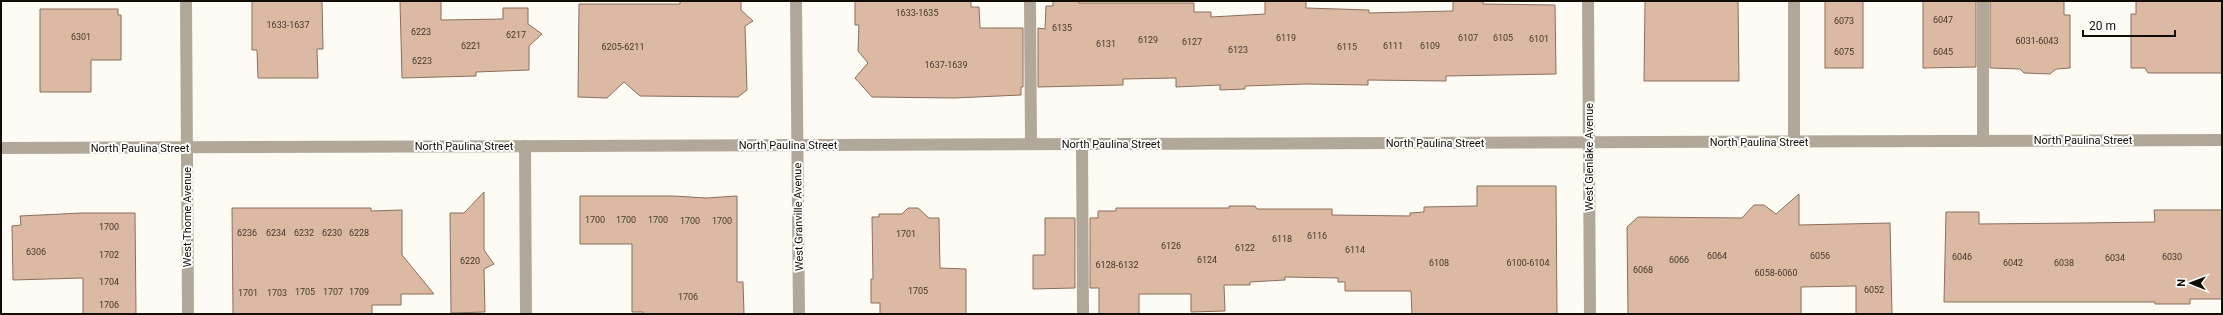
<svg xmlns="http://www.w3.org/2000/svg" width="2223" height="315" font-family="Roboto,sans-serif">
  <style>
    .building { fill: #dcb9a2; stroke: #8b6f5d }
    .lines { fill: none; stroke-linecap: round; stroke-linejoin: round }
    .minor { stroke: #b2a89a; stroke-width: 12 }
    .labels { text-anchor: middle; stroke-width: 4; stroke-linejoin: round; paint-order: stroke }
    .number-label { font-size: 9px; fill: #44382b }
    .street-label { font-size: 11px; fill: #120d03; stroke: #fff }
  </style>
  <rect width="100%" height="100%" fill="#fdfbf4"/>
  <g class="building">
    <polygon points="252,1 322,1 323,49 317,49 318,78 258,78 257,50 252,50"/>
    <polygon points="400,1 441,1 441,20 503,19 503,8 528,8 528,24 542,34 529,46 529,70 476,72 476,76 402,78"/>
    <polygon points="680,1 741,1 741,10 753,21 745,26 747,90 738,97 640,96 624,82 607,98 578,97 579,4 680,4"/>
    <polygon points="855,1 971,1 971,7 979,7 980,28 1023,28 1023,87 1021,87 1021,95 954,98 872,97 855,78 868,63 858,51 859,25 855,25"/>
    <polygon points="1053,1 1079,1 1079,3 1194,3 1194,12 1211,12 1211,17 1265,14 1265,1 1306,1 1306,8 1369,10 1369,13 1453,11 1453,1 1483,1 1483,4 1555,5 1556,74 1446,76 1446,81 1368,80 1368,85 1305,84 1245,86 1245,89 1220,90 1220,85 1176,87 1176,78 1123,79 1123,85 1038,87 1038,28 1045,29 1046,6 1053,6"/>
    <polygon points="1645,1 1738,1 1739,81 1644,81"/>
    <rect x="1825" y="1" width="38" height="67"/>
    <polygon points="1923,1 1976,1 1976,67 1923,68"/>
    <polygon points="1990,1 2064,1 2064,15 2070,15 2070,68 2056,69 2050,74 2024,73 2020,69 1990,68"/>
    <polygon points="2136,1 2222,1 2222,73 2148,73 2145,68 2131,68 2131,14 2136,14"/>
    <polygon points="40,9 118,9 118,15 121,15 121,60 91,60 91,92 40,92"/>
    <polygon points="1477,186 1556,186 1557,314 1412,314 1411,291 1345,291 1345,282 1338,282 1338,278 1285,277 1285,280 1250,282 1250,285 1224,285 1225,311 1191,312 1191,294 1139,294 1139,314 1099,314 1099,288 1090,288 1090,218 1098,218 1098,211 1116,211 1116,208 1229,208 1229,206 1255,206 1257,209 1332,209 1332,215 1410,216 1410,213 1424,212 1424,207 1477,206"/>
    <polygon points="484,192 484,250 494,264 484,269 485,312 451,313 450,213 464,213"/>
    <polygon points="1799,194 1799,225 1890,223 1892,314 1856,314 1856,286 1801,287 1801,314 1628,314 1627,227 1638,217 1742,218 1754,205 1764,205 1776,214"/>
    <polygon points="674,196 706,198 737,196 737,282 743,282 744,314 644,314 643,312 632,312 632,244 580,244 580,196"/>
    <polygon points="232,208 371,208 371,211 402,210 402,255 434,294 401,294 401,305 372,305 372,314 233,314"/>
    <polygon points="908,208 918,208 929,218 939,218 940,268 966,269 966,314 880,314 880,303 871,303 871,279 873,279 872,217 879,217 879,214 902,214"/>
    <polygon points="2154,210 2222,210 2222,299 2190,299 2190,304 2155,304 2155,302 1944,302 1946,212 1979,212 1979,224 2081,223 2155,222"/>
    <polygon points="82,213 135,213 136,314 83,314 83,278 13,280 12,226 21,225 20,216"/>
    <polygon points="1045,218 1075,218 1075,288 1033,289 1033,255 1045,255"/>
  </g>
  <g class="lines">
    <g class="minor">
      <polyline points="186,1 188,314"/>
      <polyline points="796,1 799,314"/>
      <polyline points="1030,1 1031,144"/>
      <polyline points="1588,1 1590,314"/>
      <polyline points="1794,141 1794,1"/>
      <polyline points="1983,141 1983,1"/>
      <polyline points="1082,144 1083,314"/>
      <polyline points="525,146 526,314"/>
      <polyline points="1,148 2222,140"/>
    </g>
  </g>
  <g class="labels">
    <g class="number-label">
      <text x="917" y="16">1633-1635</text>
      <text x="1943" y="23">6047</text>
      <text x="1844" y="24">6073</text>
      <text x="288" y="28">1633-1637</text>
      <text x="1062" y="31">6135</text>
      <text x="421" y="35">6223</text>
      <text x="516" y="38">6217</text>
      <text x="81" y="40">6301</text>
      <text x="1286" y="41">6119</text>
      <text x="1468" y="41">6107</text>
      <text x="1503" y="41">6105</text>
      <text x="1539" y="42">6101</text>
      <text x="1148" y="43">6129</text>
      <text x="2037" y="44">6031-6043</text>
      <text x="1192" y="45">6127</text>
      <text x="1106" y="47">6131</text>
      <text x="471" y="49">6221</text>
      <text x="1393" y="49">6111</text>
      <text x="1430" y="49">6109</text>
      <text x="623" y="50">6205-6211</text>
      <text x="1347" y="50">6115</text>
      <text x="1238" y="53">6123</text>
      <text x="1844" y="55">6075</text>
      <text x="1943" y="55">6045</text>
      <text x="422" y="64">6223</text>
      <text x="946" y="68">1637-1639</text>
      <text x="595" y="223">1700</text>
      <text x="626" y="223">1700</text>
      <text x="658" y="223">1700</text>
      <text x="690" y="224">1700</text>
      <text x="722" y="224">1700</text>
      <text x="109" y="230">1700</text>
      <text x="247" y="236">6236</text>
      <text x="276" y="236">6234</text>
      <text x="304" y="236">6232</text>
      <text x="332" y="236">6230</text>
      <text x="359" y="236">6228</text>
      <text x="906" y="237">1701</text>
      <text x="1317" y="239">6116</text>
      <text x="1282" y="242">6118</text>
      <text x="1171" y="249">6126</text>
      <text x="1245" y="251">6122</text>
      <text x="1355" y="253">6114</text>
      <text x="36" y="255">6306</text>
      <text x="109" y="258">1702</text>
      <text x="1717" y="259">6064</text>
      <text x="1820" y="259">6056</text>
      <text x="1962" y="260">6046</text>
      <text x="2172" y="260">6030</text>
      <text x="2115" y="261">6034</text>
      <text x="1207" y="263">6124</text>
      <text x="1679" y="263">6066</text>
      <text x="470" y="264">6220</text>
      <text x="1439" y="266">6108</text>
      <text x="1528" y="266">6100-6104</text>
      <text x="2013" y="266">6042</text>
      <text x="2064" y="266">6038</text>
      <text x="1117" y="268">6128-6132</text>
      <text x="1643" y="273">6068</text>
      <text x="1776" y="276">6058-6060</text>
      <text x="109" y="285">1704</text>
      <text x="1874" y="293">6052</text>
      <text x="918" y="294">1705</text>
      <text x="305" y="295">1705</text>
      <text x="333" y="295">1707</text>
      <text x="359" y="295">1709</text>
      <text x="248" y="296">1701</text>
      <text x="277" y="296">1703</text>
      <text x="688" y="300">1706</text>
      <text x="109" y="308">1706</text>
    </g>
    <g class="street-label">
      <text x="2083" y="144">North Paulina Street</text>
      <text x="1759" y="146">North Paulina Street</text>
      <text x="1435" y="147">North Paulina Street</text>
      <text x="1111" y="148">North Paulina Street</text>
      <text x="788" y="149">North Paulina Street</text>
      <text x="464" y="150">North Paulina Street</text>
      <text x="140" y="152">North Paulina Street</text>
      <text transform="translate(1589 157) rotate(-90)" y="4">West Glenlake Avenue</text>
      <text transform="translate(187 217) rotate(-90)" y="4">West Thome Avenue</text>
      <text transform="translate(798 217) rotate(-91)" y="4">West Granville Avenue</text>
    </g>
  </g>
  <rect width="2223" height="315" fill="none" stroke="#120d03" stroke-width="4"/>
  <g transform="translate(2191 283) rotate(271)" stroke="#ffffff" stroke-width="3" paint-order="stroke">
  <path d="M0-3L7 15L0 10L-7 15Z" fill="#120d03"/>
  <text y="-6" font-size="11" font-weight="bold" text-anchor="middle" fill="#120d03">N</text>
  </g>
  <path d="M2083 30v6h92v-6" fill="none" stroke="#120d03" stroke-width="2"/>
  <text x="2089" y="30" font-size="12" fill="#120d03" stroke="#ffffff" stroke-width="3" paint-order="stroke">20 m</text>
</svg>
